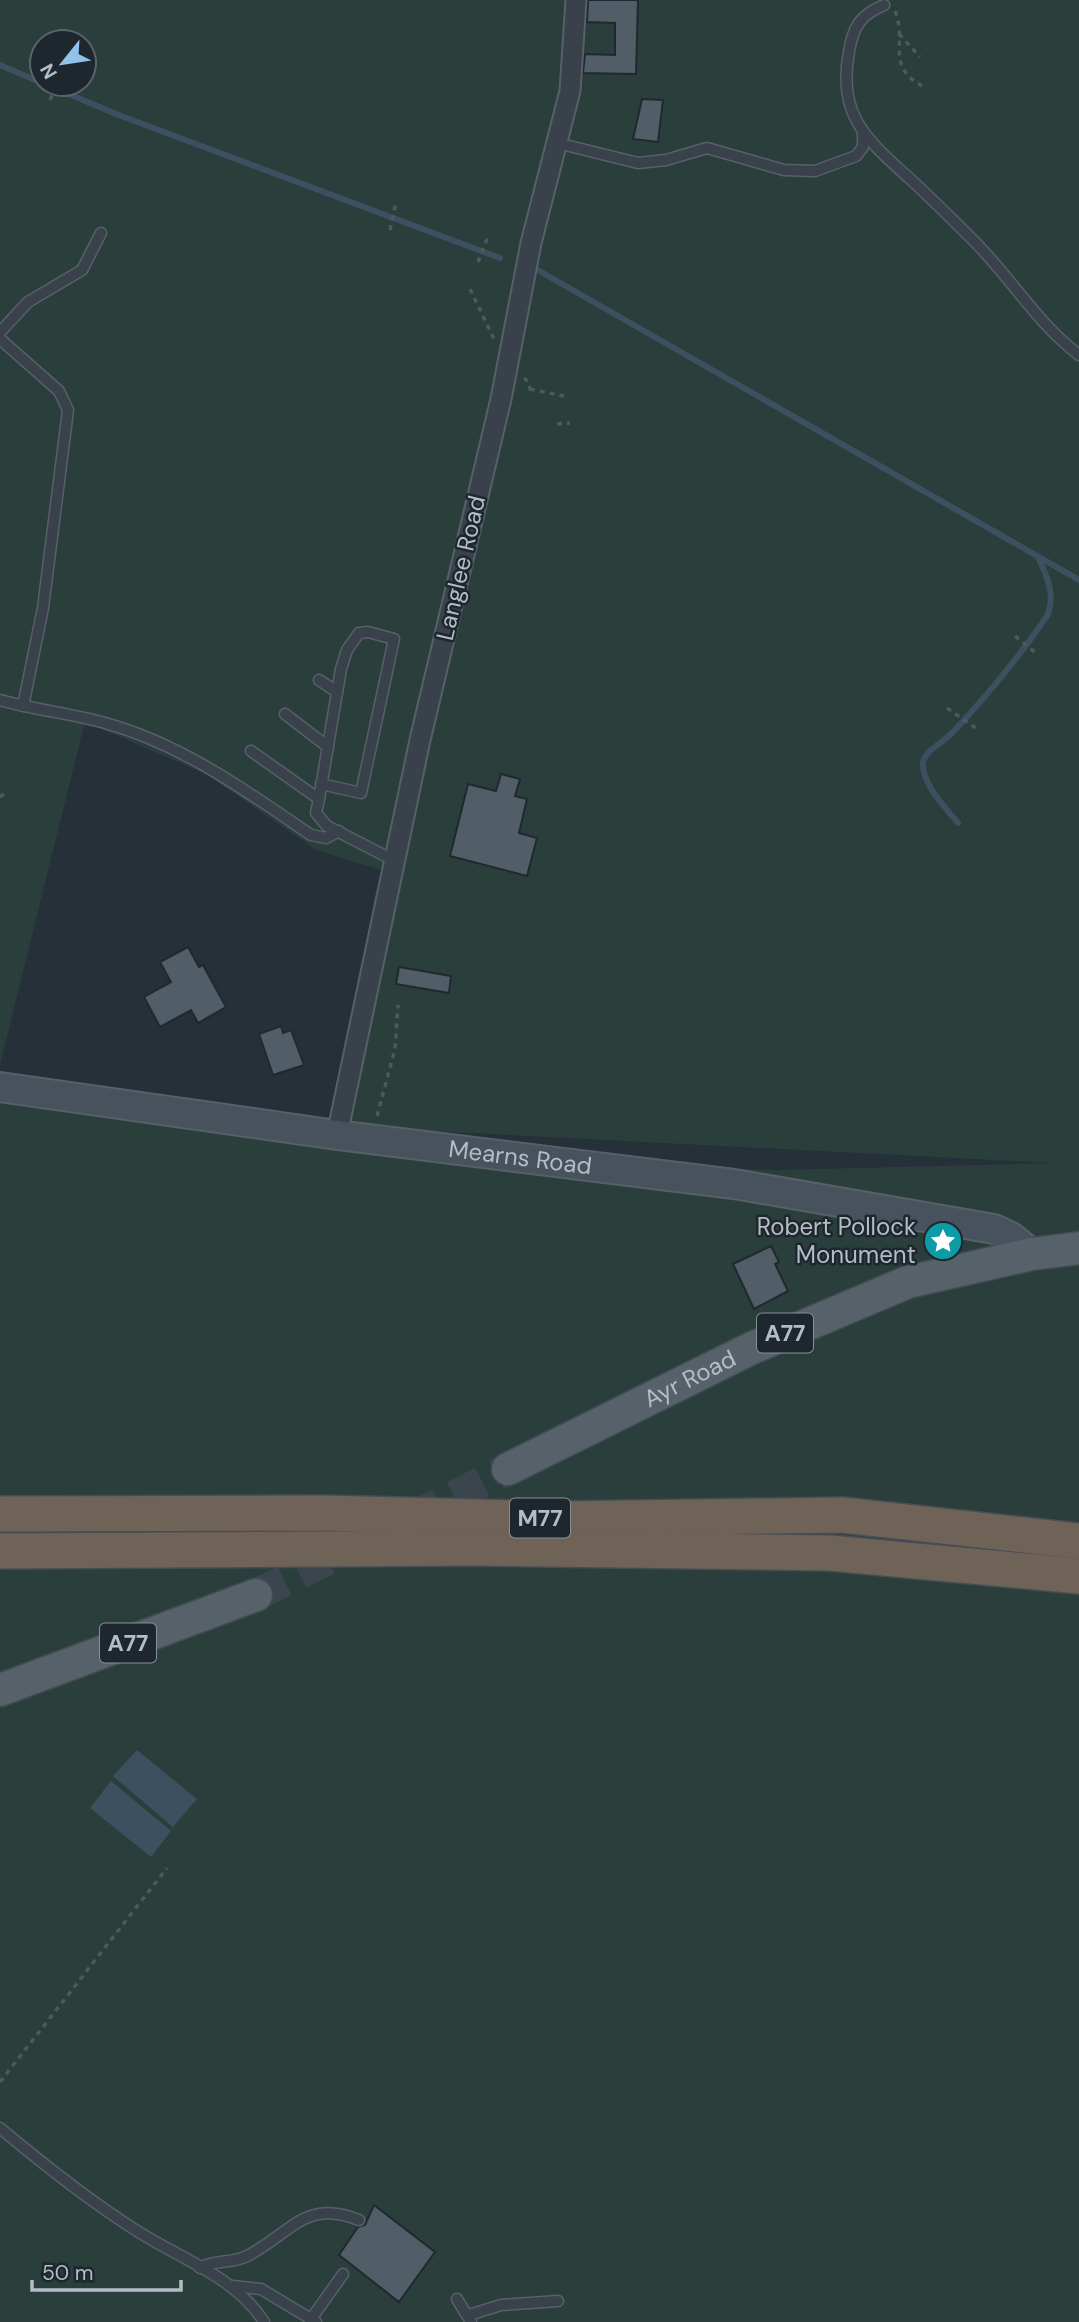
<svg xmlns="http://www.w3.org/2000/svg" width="1079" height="2322" font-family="'DM Sans',sans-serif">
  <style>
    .green { fill: #2a3e3c; fill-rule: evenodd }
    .water { fill: #3d5060 }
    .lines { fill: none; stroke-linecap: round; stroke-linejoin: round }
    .stream { stroke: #3d5060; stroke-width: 6 }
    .building { fill: #515d67; stroke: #202930; stroke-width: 2 }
    .primary-tunnel { stroke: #3a454e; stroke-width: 32; stroke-dasharray: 32 16; stroke-linecap: butt }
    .lane-casing { stroke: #576068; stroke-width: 13 }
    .street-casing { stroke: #576068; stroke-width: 23 }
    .secondary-casing { stroke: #576068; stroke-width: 32 }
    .primary-casing { stroke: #424b53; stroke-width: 35 }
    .highway-casing { stroke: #444d54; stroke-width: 38 }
    .path { stroke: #495b5a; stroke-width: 3.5; stroke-dasharray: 5 5; stroke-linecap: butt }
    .lane { stroke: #39424a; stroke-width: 10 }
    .street { stroke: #39424a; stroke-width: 19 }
    .secondary { stroke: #47525c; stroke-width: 28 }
    .primary { stroke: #576169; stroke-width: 32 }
    .highway { stroke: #6f6257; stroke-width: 35 }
    .labels { text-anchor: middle; stroke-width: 5; stroke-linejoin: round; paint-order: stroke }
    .shield { fill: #1e272e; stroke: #879098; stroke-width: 2 }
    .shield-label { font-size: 23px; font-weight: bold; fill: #b4bdc5 }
    .street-label { font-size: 24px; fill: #b4bdc5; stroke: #1e272e }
    .poi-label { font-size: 24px; fill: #b4bdc5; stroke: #1e272e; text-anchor: end }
  </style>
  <rect width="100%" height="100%" fill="#253039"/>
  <path class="green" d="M 0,0 L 1079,0 L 1079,2322 L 0,2322 L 0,1099 L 416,1161 L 778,1170 L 1053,1163 L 334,1126 L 384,871 L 316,850 L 206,774 L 85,722 L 0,1065 ZM 42,42 L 84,42 L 84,84 L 42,84 Z"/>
  <g class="water">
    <polygon points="137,1750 197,1799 173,1827 113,1776"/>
    <polygon points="111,1781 171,1831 151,1857 90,1808"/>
  </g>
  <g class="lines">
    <g class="stream">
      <polyline points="0,65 42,83"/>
      <polyline points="45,84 116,114 500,258"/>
      <polyline points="536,269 1079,580"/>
      <path d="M 958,823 C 946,808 922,785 923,763 C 924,751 944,742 952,733 C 986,697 1019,657 1047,616 C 1056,595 1047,576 1038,557"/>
    </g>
  </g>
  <g class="building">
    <polygon points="588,0 638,0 636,74 583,73 585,54 615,55 615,23 587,22"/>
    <polygon points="642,99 663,100 658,142 633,139"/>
    <polygon points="501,774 520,779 515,796 527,799 519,833 537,838 527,876 450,856 468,784 496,791"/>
    <polygon points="188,947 199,967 203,965 226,1007 198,1023 191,1010 160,1027 144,997 171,982 160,962"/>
    <polygon points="399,967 451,976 449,993 396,984"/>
    <polygon points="281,1026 283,1033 291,1030 304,1065 273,1075 259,1034"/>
    <polygon points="771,1246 779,1262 775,1264 788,1291 754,1309 733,1264"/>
    <polygon points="374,2205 435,2252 399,2302 339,2255 358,2227 365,2225"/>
  </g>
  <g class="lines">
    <g class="primary-tunnel">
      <polyline points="411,1518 508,1469"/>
      <polyline points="256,1595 352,1547"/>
    </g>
    <g class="lane-casing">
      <g id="lane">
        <path d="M 884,5 C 860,15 853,27 849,52 C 837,115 866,139 909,178 C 931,198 953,220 974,241 C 1011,278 1037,323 1079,355"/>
        <polyline points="557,143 638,163 666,160 707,148 784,170 815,171 856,156 863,147 863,134"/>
        <polyline points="0,332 28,302 82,270 101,233"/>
        <polyline points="0,339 59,391 68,410 43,608 23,706"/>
        <polyline points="319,680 337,692"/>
        <path d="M 0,700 C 34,710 70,713 105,723 C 182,744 246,791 311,835 L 326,838 L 339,831"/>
        <polyline points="285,714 328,747"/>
        <polyline points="251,751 319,799"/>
        <polyline points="321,784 361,793 394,639 368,632 359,633 347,650 341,669 319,799 316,813 327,826 395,861"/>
        <path d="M 0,2128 C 43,2164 87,2199 134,2229 C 178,2258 235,2276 264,2322"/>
        <path d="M 200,2268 C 215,2259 232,2264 247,2256 C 291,2234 304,2198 359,2220"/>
        <polyline points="233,2286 261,2289 316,2322"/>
        <polyline points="457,2299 471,2322"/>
        <polyline points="469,2315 501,2305 558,2301"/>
        <polyline points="311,2319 343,2274"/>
      </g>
    </g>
    <g class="street-casing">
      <polyline id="street" points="337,1135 420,740 501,399 531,243 570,91 576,0"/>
    </g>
    <g class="secondary-casing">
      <g id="secondary">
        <path id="s1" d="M 0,1087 L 337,1135 L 734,1184 L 994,1229 L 1011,1237 L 1032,1254"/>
      </g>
    </g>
    <g class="primary-casing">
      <g id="primary">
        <path id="s2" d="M 508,1469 L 752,1348 L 908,1282 L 1032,1254 L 1079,1248"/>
        <polyline points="0,1690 256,1595"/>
      </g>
    </g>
    <g class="highway-casing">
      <g id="highway">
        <polyline points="0,1514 324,1513 559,1519 842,1515 1079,1541"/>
        <polyline points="0,1551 474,1548 830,1553 1079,1576"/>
      </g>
    </g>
    <g class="path">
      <path d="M 895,11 C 908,43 884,66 924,87"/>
      <polyline points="899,34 920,57"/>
      <polyline points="50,100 57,84"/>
      <polyline points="390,230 396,203"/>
      <polyline points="478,262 489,234"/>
      <polyline points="470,289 494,339"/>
      <polyline points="524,378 529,383 531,395"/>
      <polyline points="530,389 568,397"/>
      <polyline points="557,424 570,423"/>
      <polyline points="1015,636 1037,654"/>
      <polyline points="947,708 977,729"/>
      <polyline points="0,797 5,793"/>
      <polyline points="377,1116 395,1049 398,1005"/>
      <polyline points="0,2082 167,1868"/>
    </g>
    <use href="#lane" class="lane"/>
    <use href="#street" class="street"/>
    <use href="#secondary" class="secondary"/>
    <use href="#primary" class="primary"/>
    <use href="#highway" class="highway"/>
  </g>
  <defs>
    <g id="sight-disc" transform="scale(2.0125)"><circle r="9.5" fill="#0f9aa8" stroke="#1e272e"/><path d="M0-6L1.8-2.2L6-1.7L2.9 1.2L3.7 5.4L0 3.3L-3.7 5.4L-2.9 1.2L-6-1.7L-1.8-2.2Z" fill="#fff"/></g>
  </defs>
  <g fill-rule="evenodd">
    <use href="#sight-disc" x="943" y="1241"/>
  </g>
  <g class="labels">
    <g class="shield">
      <rect x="757" y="1313.5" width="56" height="39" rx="5"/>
      <rect x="510" y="1498.5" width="60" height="39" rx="5"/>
      <rect x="100" y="1623.5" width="56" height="39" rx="5"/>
    </g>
    <g class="shield-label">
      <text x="785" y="1341">A77</text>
      <text x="540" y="1526">M77</text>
      <text x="128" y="1651">A77</text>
    </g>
    <g class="street-label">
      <text transform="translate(461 568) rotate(-77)" y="8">Langlee Road</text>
      <text dy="8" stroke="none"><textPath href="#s1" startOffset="525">Mearns Road</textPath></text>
      <text dy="8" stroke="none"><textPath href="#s2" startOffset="203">Ayr Road</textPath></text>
    </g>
    <g class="poi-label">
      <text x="916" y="1235">Robert Pollock<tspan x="916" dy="28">Monument</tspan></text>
    </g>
  </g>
  <g transform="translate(63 63) rotate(240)"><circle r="33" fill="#1e272e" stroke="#5a636a" stroke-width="2"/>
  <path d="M0-5L12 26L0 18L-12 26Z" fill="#92c1ec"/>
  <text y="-10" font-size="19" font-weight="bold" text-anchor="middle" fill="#b4bdc5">N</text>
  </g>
  <path d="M32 2280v10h149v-10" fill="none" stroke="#b4bdc5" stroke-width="3.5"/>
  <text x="42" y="2280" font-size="21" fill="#b4bdc5" stroke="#1e272e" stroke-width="5" paint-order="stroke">50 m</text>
</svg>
